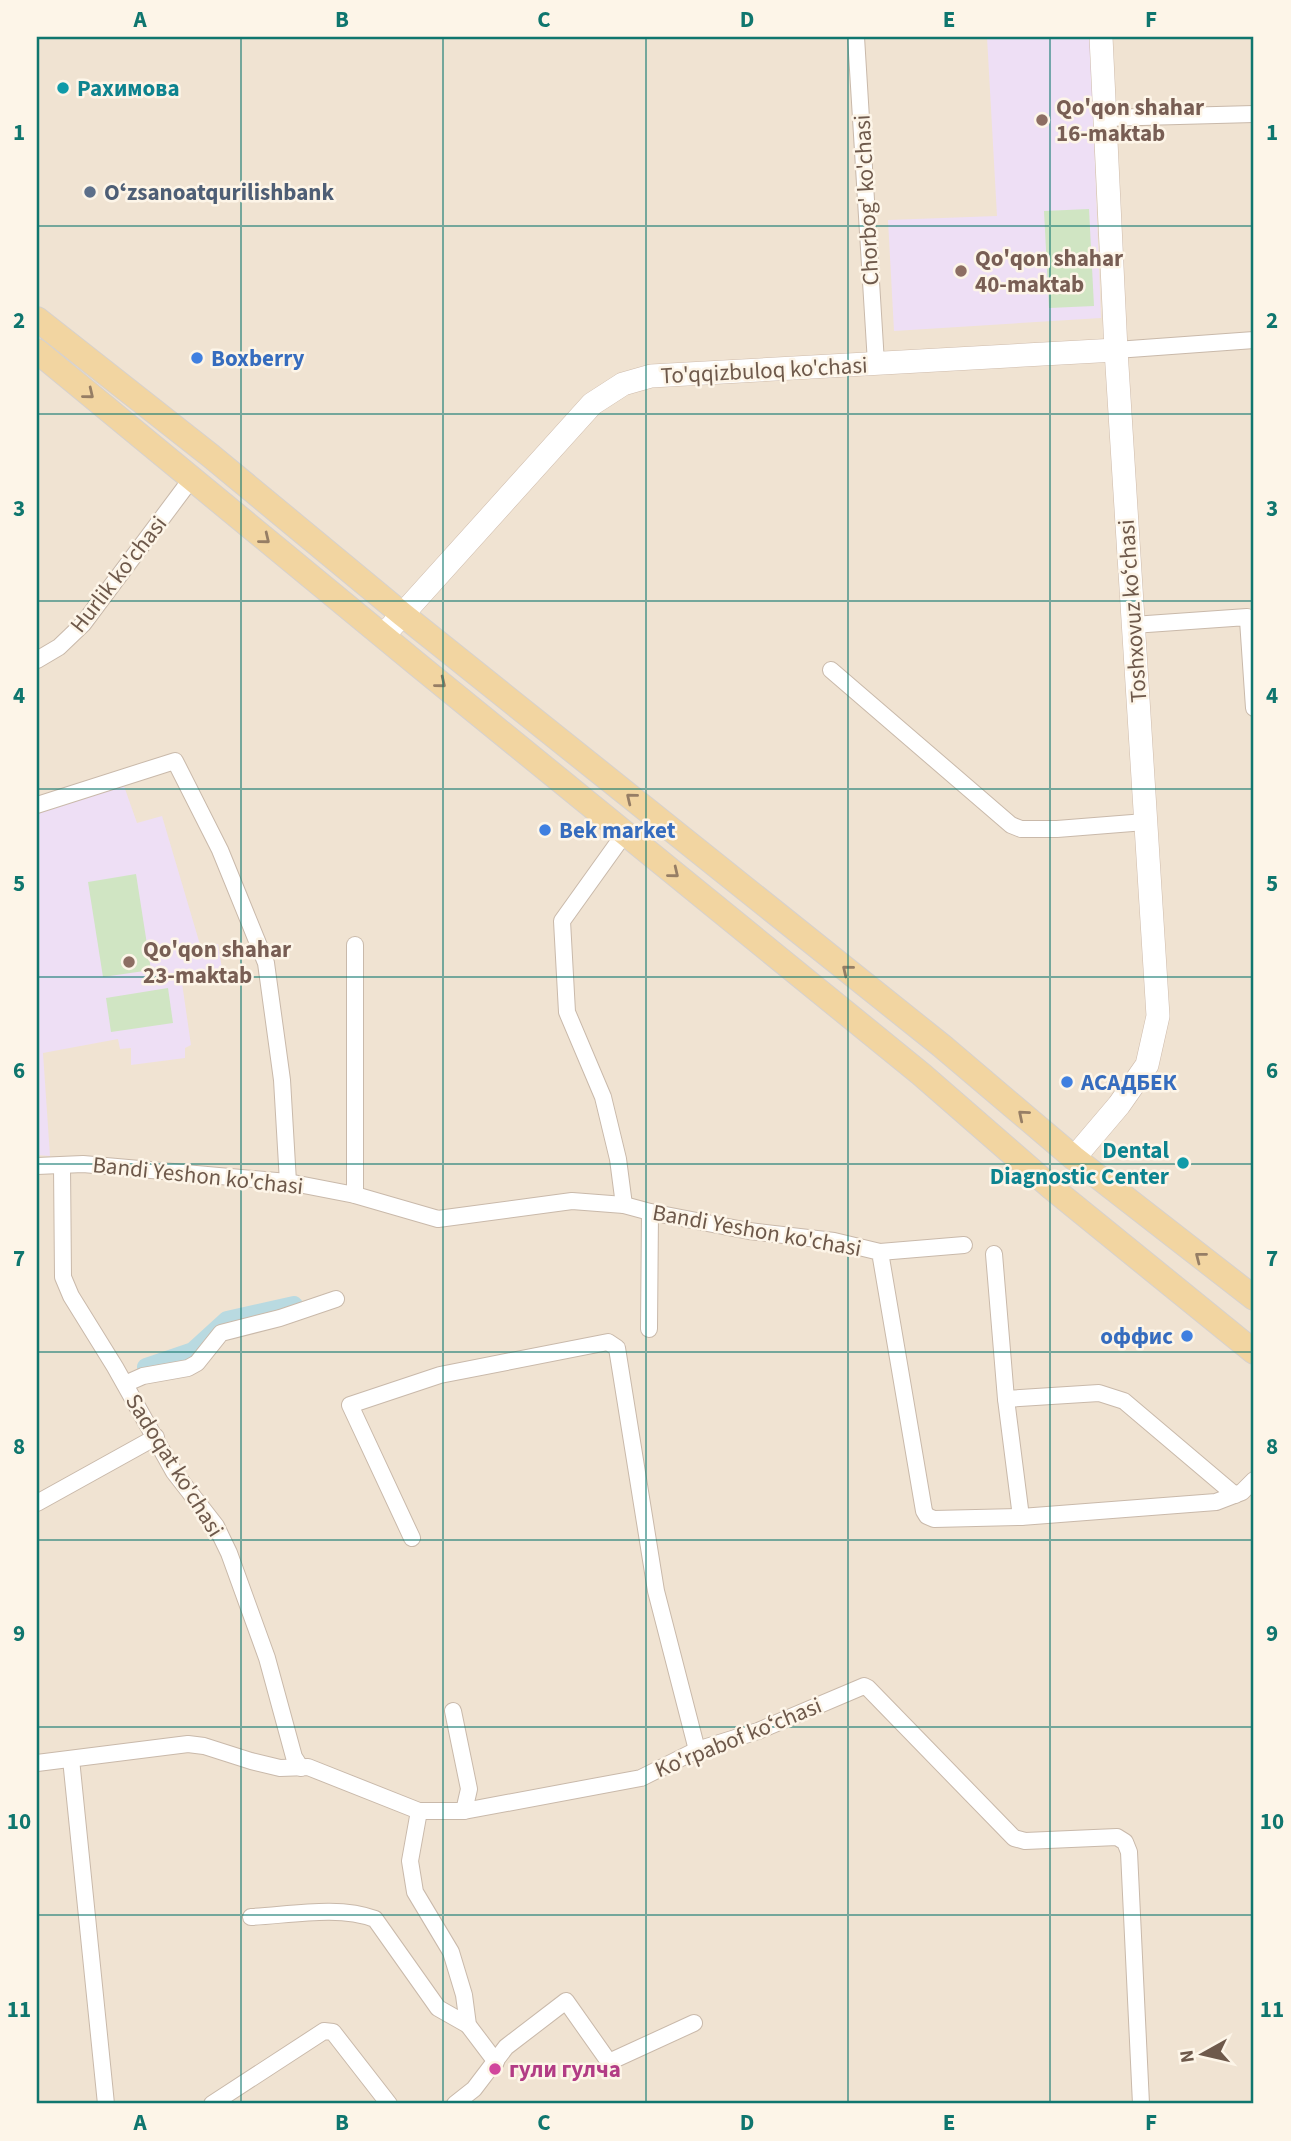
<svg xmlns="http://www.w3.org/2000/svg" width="1291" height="2141" font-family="'Source Sans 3',sans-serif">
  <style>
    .residential { fill: #f0e3d2 }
    .education { fill: #eedff5 }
    .green { fill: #d0e5c3 }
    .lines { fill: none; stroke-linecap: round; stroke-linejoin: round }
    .canal { stroke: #b9dae1; stroke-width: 18 }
    .street-casing { stroke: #c9b9aa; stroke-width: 18 }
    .secondary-casing { stroke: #cebbab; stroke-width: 24 }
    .primary-casing { stroke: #d6d1cd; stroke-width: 26 }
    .street { stroke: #fff; stroke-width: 16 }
    .secondary { stroke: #fff; stroke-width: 23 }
    .primary { stroke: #f2d5a1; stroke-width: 24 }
    .oneway { stroke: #967e65 }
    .grid { fill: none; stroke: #0f766e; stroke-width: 2; stroke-opacity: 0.55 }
    .culture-dot { fill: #0f9aa8; stroke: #fdf5e8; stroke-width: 2.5 }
    .education-dot { fill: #8d6e63; stroke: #fdf5e8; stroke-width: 2.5 }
    .service-dot { fill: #5c6f8a; stroke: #fdf5e8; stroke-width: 2.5 }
    .shop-dot { fill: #3f7fe0; stroke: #fdf5e8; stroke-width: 2.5 }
    .hotel-dot { fill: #d1479c; stroke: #fdf5e8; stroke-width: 2.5 }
    .labels { text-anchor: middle; stroke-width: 5; stroke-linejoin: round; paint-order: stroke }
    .culture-label { font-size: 23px; font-weight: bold; fill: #0d838f; stroke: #fdf5e8; text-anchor: start }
    .education-label { font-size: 23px; font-weight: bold; fill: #785e54; stroke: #fdf5e8; text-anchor: start }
    .service-label { font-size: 23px; font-weight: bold; fill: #4e5e75; stroke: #fdf5e8; text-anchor: start }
    .street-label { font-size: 23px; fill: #6e594b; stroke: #fdf5e8 }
    .shop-label { font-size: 23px; font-weight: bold; fill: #366cbe; stroke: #fdf5e8; text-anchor: start }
    .hotel-label { font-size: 23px; font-weight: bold; fill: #b23c85; stroke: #fdf5e8; text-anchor: start }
    .neatline { fill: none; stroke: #0f766e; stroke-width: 2.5 }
    .grid-label { font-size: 23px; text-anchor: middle; font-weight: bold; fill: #0f766e }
  </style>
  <rect width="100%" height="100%" fill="#f9f1e2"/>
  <rect class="residential" x="37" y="37" width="1217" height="2067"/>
  <g class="education">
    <polygon points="987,37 1090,37 1101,318 894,331 888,220 997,216"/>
    <polygon points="124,786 137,823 162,816 201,948 218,944 223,975 182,983 191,1045 185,1048 185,1058 131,1065 131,1048 120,1049 118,1039 43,1053 50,1156 37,1155 37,812"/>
  </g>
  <g class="green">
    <polygon points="1089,209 1094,306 1049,308 1044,211"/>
    <polygon points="136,874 151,970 103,977 88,882"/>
    <polygon points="168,988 173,1023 111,1032 106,998"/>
  </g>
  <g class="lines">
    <polyline class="canal" points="146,1367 193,1351 227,1320 294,1305"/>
    <g class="street-casing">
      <g id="street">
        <polyline points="856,37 876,363"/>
        <polyline points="1104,118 1254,114"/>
        <polyline points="1116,350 1254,340"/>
        <polyline points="1133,625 1247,617 1248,620 1254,708"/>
        <polyline points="37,660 59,647 83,624 192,478"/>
        <polyline points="831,670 1011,825 1021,829 1057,829 1145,822"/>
        <polyline points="37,805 175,761 220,850 266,963 282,1080 288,1182"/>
        <polyline points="37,1166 83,1164 288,1182 355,1195 438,1219 572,1201 624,1205 650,1212 749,1231 834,1241 880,1252 924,1511 927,1516 934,1519 1021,1517 1216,1502 1242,1492 1254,1480"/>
        <polyline points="62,1166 63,1277 71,1296 115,1367 174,1472 216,1526 229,1553 267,1658 294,1757 301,1768"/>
        <polyline points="355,1195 355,945"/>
        <polyline points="624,1205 618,1159 603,1097 567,1012 562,921 625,833"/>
        <polyline points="880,1252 964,1245"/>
        <polyline points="994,1254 1006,1399 1021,1517"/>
        <polyline points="649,1329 650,1212"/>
        <polyline points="125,1384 143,1376 188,1368 197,1363 221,1333 280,1318 336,1299"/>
        <polyline points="1006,1399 1099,1393 1124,1401 1235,1495"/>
        <polyline points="37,1503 156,1437"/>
        <polyline points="412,1538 350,1405 440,1375 608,1342 617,1348 656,1591 697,1750"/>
        <polyline points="453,1711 469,1789 464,1811"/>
        <polyline points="71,1759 106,2104"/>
        <polyline points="37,1763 188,1744 204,1746 251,1761 280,1768 308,1767 419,1811 464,1811 641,1778 697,1750 758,1731 864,1686 868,1688 1014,1838 1025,1841 1117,1837 1125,1842 1129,1852 1141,2104"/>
        <polyline points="419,1811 410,1861 415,1892 451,1952 464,1995 468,2025 496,2062"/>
        <path d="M 251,1917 C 290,1915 339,1905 375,1919 L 438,2008 L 468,2025"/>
        <polyline points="212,2104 324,2031 333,2032 389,2104"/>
        <polyline points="455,2104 474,2089 506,2047 566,2001 609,2062 694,2023"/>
      </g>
    </g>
    <g class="secondary-casing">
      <g id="secondary">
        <polyline points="383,636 592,404 623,384 651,376 1116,350"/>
        <polyline points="1074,1158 1119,1105 1147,1065 1158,1016 1116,350 1101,37"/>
      </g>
    </g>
    <g class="primary-casing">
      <g id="primary">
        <polyline points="37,319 211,456 402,614 942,1046 1074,1158 1254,1298"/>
        <polyline points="37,351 417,664 921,1074 1052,1188 1254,1352"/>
      </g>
    </g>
    <use href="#street" class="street"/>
    <use href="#secondary" class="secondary"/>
    <use href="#primary" class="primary"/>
  </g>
  <defs><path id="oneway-chevron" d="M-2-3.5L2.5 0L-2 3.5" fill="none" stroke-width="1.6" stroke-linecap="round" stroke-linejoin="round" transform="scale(1.75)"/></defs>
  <g class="oneway">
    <use href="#oneway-chevron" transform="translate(89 394) rotate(39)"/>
    <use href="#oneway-chevron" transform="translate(265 539) rotate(39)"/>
    <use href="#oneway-chevron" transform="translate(441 683) rotate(39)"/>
    <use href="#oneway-chevron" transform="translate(631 798) rotate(-141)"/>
    <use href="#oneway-chevron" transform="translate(674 873) rotate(39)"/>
    <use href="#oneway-chevron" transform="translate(847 970) rotate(-141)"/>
    <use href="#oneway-chevron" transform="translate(1023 1115) rotate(-140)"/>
    <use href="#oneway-chevron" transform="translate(1200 1257) rotate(-142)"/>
  </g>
  <path class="grid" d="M 241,37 L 241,2104M 443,37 L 443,2104M 646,37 L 646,2104M 848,37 L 848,2104M 1050,37 L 1050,2104M 37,226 L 1254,226M 37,414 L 1254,414M 37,601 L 1254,601M 37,789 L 1254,789M 37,977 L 1254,977M 37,1164 L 1254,1164M 37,1352 L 1254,1352M 37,1540 L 1254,1540M 37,1727 L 1254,1727M 37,1915 L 1254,1915"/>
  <g class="culture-dot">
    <circle cx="63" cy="88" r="7"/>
    <circle cx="1183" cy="1163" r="7"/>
  </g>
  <g class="education-dot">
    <circle cx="1042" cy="120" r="7"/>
    <circle cx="961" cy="271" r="7"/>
    <circle cx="129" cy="962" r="7"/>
  </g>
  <circle class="service-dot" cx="90" cy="192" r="7"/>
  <g class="shop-dot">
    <circle cx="197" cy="358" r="7"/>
    <circle cx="545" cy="830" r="7"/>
    <circle cx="1067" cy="1082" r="7"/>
    <circle cx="1187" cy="1336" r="7"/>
  </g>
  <circle class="hotel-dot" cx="495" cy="2069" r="7"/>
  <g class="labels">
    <g class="culture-label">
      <text x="77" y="96">Рахимова</text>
      <text x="1169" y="1158" text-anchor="end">Dental<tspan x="1169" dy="26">Diagnostic Center</tspan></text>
    </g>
    <g class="education-label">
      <text x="1056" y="115">Qo'qon shahar<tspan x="1056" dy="26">16-maktab</tspan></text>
      <text x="975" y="266">Qo'qon shahar<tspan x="975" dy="26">40-maktab</tspan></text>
      <text x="143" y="957">Qo'qon shahar<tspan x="143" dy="26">23-maktab</tspan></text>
    </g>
    <g class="service-label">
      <text x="104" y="200">Oʻzsanoatqurilishbank</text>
    </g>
    <g class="street-label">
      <text transform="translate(866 200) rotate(-93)" y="8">Chorbog' ko'chasi</text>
      <text transform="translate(764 370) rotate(-3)" y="8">To'qqizbuloq ko'chasi</text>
      <text transform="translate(118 574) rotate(-52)" y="8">Hurlik ko'chasi</text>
      <text transform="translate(1132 611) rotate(-94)" y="8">Toshxovuz koʻchasi</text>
      <text transform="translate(198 1175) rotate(6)" y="8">Bandi Yeshon ko'chasi</text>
      <text transform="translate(757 1230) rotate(10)" y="8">Bandi Yeshon ko'chasi</text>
      <text transform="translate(175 1465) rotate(58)" y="8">Sadoqat ko'chasi</text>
      <text transform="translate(738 1737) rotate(-22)" y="8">Ko'rpabof koʻchasi</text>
    </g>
    <g class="shop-label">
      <text x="211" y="366">Boxberry</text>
      <text x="559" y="838">Bek market</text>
      <text x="1081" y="1090">АСАДБЕК</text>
      <text x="1173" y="1344" text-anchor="end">оффис</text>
    </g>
    <g class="hotel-label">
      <text x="509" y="2077">гули гулча</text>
    </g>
  </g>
  <rect width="1291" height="2141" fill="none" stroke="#fdf5e8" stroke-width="77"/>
  <g transform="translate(1203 2054) rotate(262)" stroke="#fdf5e8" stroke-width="5" paint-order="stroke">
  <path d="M0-5L12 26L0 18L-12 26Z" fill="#6e594b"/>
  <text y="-10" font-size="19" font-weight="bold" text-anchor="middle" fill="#6e594b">N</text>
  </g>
  <rect x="38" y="38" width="1214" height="2064" class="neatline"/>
  <g class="grid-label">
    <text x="140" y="27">A</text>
    <text x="342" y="27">B</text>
    <text x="544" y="27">C</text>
    <text x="747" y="27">D</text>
    <text x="949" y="27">E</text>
    <text x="1151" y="27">F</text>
    <text x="19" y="140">1</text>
    <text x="1272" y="140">1</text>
    <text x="19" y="328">2</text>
    <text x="1272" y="328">2</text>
    <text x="19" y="516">3</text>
    <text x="1272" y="516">3</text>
    <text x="19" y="703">4</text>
    <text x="1272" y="703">4</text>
    <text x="19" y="891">5</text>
    <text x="1272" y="891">5</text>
    <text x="19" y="1078">6</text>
    <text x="1272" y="1078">6</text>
    <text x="19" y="1266">7</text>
    <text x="1272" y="1266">7</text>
    <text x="19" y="1454">8</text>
    <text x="1272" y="1454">8</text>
    <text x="19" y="1641">9</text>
    <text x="1272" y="1641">9</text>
    <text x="19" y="1829">10</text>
    <text x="1272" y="1829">10</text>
    <text x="19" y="2017">11</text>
    <text x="1272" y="2017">11</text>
    <text x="140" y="2130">A</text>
    <text x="342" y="2130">B</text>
    <text x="544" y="2130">C</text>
    <text x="747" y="2130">D</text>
    <text x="949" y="2130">E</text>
    <text x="1151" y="2130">F</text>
  </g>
</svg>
